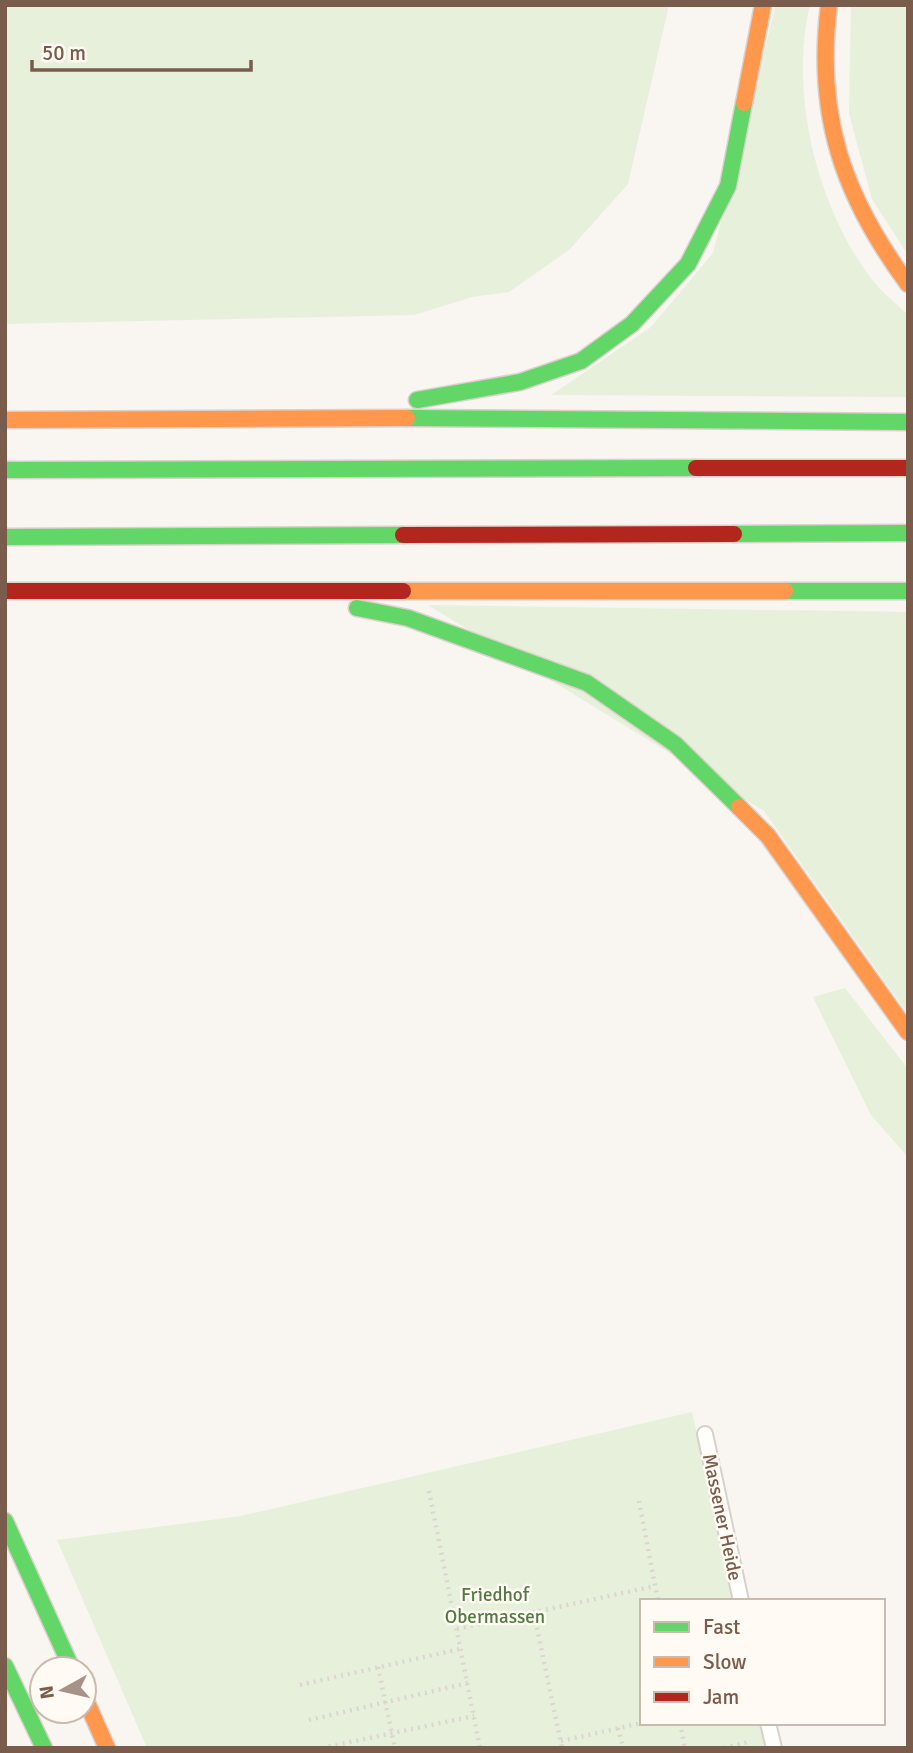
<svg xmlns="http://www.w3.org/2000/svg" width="913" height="1753" font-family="Signika,sans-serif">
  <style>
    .green { fill: #e7f0db }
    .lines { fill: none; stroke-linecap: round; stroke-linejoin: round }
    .lane-casing { stroke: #d7d1cb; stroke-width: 18 }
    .fast-casing { stroke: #dad1cc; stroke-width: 19 }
    .slow-casing { stroke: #dad1cc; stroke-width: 19 }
    .jam-casing { stroke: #dad1cc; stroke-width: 19 }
    .path { stroke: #dcd5d0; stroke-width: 4.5; stroke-dasharray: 2 5; stroke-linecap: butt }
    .lane { stroke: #fefefd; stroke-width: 14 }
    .fast { stroke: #63d668; stroke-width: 16 }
    .slow { stroke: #ff974d; stroke-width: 16 }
    .jam { stroke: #b3261e; stroke-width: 16 }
    .labels { text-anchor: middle; stroke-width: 5; stroke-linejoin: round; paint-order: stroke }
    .street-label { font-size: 19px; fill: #7a5c4d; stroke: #fffaf3 }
    .park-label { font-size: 19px; fill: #537a41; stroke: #fffaf3 }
  </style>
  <rect width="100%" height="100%" fill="#f9f5f0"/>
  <g class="green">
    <polygon points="5,5 669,5 628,184 569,250 509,292 472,297 414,315 5,324"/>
    <path d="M 776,5 L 810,5 C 789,92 816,204 870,277 C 880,291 895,302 908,315 L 908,397 L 551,395 L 651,327 L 713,253 Z"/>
    <polygon points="851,5 908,5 908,255 872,199 849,113"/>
    <polygon points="428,605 908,612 908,1014 764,811"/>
    <polygon points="845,988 908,1069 908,1157 871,1115 813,997"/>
    <polygon points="692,1412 733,1601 642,1601 642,1723 760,1723 765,1748 147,1748 57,1540 241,1516"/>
  </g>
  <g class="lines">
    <g class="lane-casing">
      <g id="lane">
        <polyline points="705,1434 741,1601"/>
        <polyline points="768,1723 774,1748"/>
      </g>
    </g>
    <g class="fast-casing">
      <g id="fast">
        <polyline points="417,400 520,382 581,361 632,324 688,264 728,186 744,103"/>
        <polyline points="407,418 908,422"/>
        <polyline points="5,470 696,468"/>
        <polyline points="734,534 908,533"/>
        <polyline points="5,537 403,535"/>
        <polyline points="785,591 908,591"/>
        <polyline points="357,608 408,618 587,683 675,744 739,807"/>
        <polyline points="5,1521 72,1669"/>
        <polyline points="5,1666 44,1748"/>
      </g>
    </g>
    <g class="slow-casing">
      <g id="slow">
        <path d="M 829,5 C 815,115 843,196 908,284"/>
        <polyline points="744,103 763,5"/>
        <polyline points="5,420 407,418"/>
        <polyline points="403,591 785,591"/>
        <polyline points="739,807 768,836 908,1032"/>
        <polyline points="84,1696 107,1748"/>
      </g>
    </g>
    <g class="jam-casing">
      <g id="jam">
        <polyline points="696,468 908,468"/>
        <polyline points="403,535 734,534"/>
        <polyline points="5,591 403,591"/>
      </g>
    </g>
    <g class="path">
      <polyline points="429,1491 480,1748"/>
      <polyline points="639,1501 658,1601"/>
      <polyline points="534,1614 562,1748"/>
      <polyline points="457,1629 655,1586"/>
      <polyline points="378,1667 395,1748"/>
      <polyline points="300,1685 460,1649"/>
      <polyline points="309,1720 468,1683"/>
      <polyline points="680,1723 685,1748"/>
      <polyline points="618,1728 623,1748"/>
      <polyline points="561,1741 642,1723"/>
      <polyline points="322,1748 474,1716"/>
      <polyline points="724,1748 748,1742"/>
    </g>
    <use href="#lane" class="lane"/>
    <use href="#fast" class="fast"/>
    <use href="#slow" class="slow"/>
    <use href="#jam" class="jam"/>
  </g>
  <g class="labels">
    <g class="street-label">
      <text transform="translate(723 1517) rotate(78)" y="7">Massener Heide</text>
    </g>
    <g class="park-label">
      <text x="495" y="1601">Friedhof<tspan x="495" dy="22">Obermassen</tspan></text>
    </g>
  </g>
  <rect width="913" height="1753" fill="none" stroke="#7a5c4d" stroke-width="14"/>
  <rect x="640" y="1599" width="245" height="126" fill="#fffaf3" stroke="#cabbb1" stroke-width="2"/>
  <rect x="654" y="1622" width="35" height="10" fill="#63d668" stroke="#cabbb1" stroke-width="2"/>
  <text x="703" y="1634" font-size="21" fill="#7a5c4d">Fast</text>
  <rect x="654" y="1657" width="35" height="10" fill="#ff974d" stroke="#cabbb1" stroke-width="2"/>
  <text x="703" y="1669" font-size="21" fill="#7a5c4d">Slow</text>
  <rect x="654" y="1692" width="35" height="10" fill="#b3261e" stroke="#cabbb1" stroke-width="2"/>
  <text x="703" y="1704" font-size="21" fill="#7a5c4d">Jam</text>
  <g transform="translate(63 1690) rotate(262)"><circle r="33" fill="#fffaf3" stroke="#cabbb1" stroke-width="2"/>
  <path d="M0-5L12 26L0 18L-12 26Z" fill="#a69286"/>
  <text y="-10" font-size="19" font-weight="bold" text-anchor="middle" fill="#7a5c4d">N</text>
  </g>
  <path d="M32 60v10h219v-10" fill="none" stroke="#7a5c4d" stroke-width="3.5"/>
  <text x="42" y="60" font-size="21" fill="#7a5c4d" stroke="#fffaf3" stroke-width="5" paint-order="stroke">50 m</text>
</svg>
